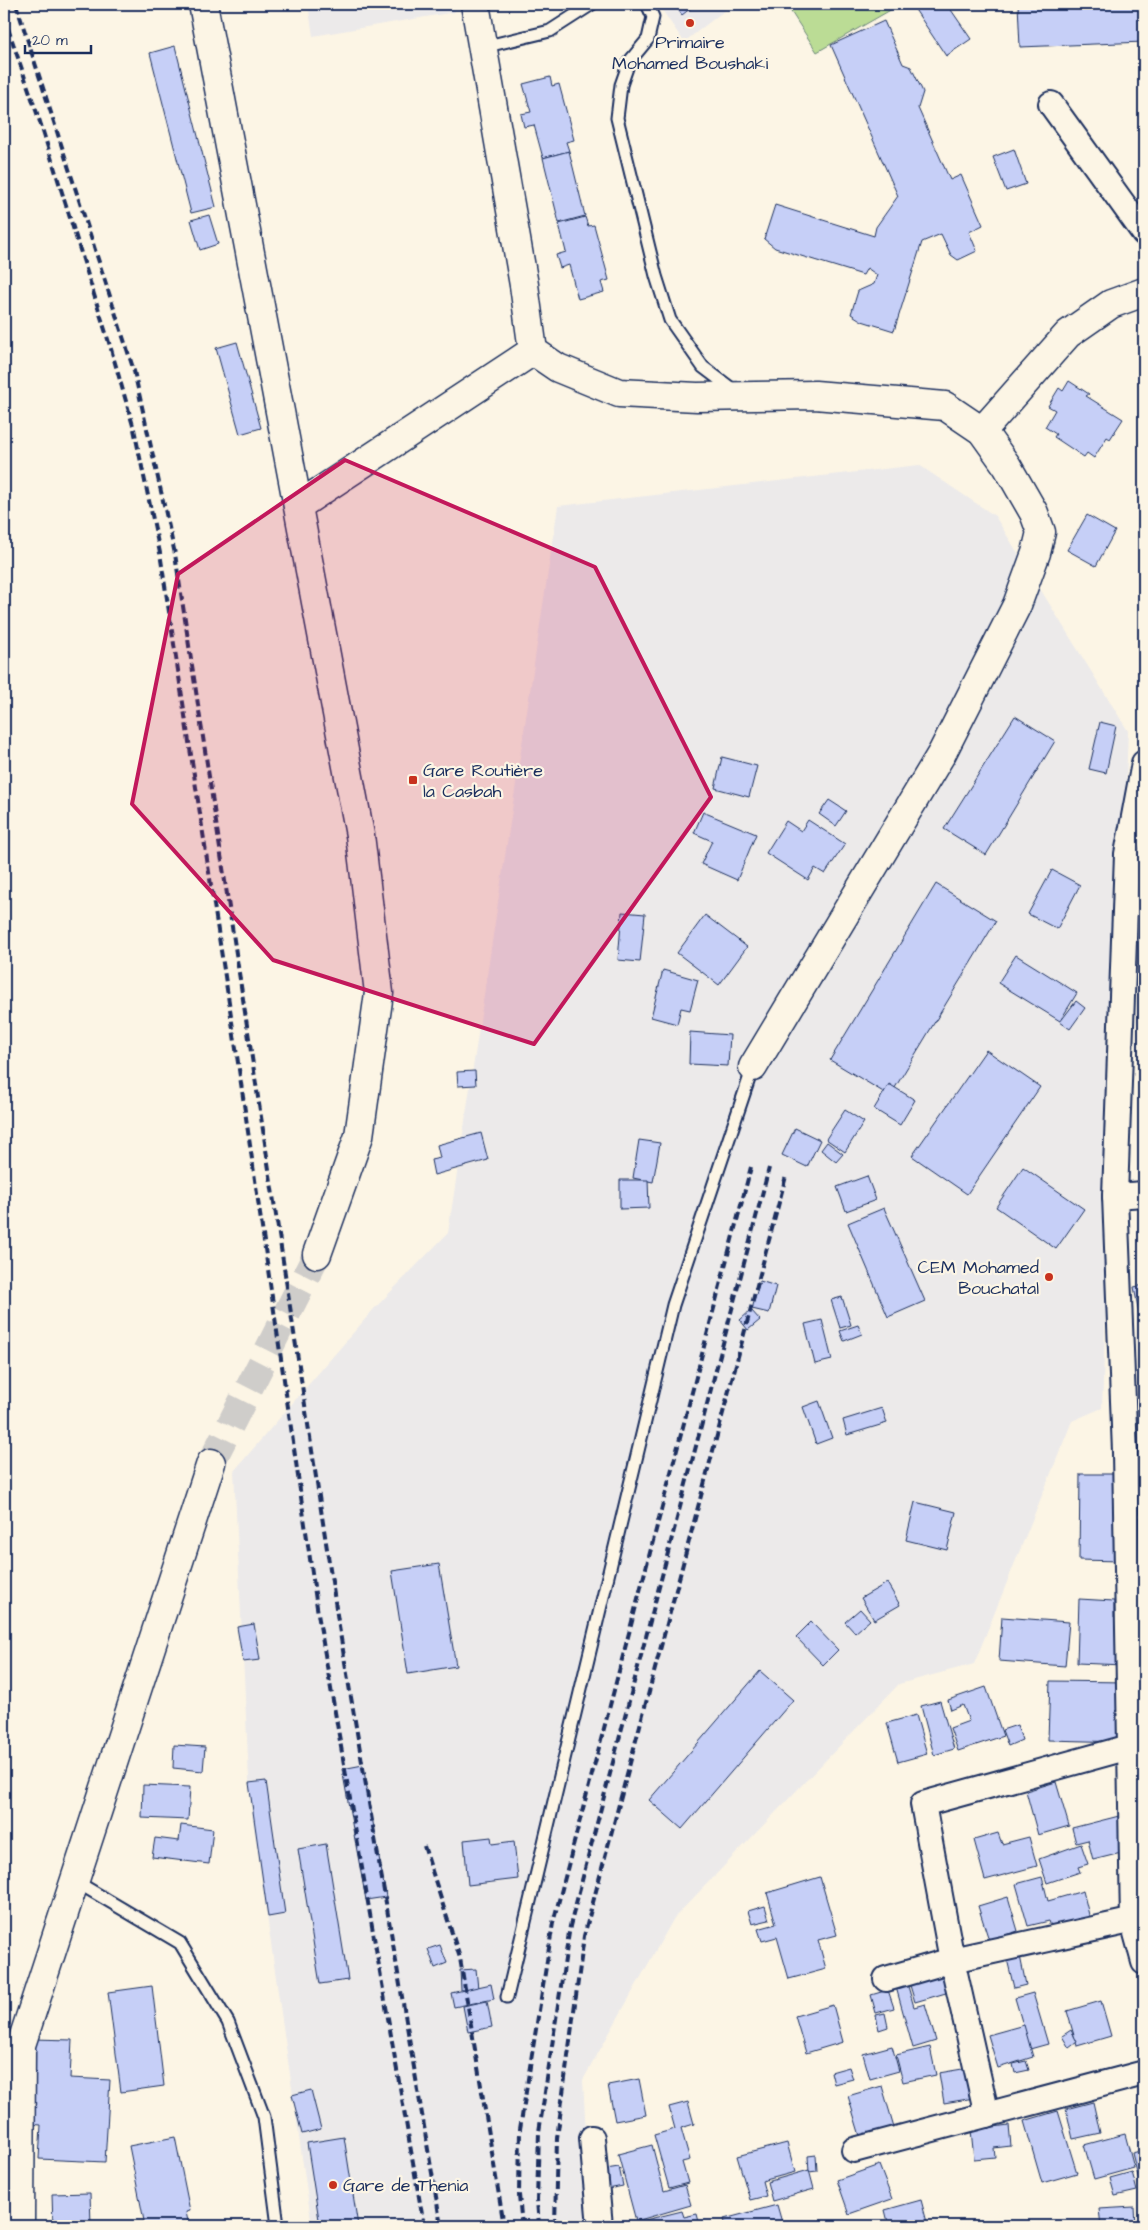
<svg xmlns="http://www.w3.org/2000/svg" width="1148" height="2230" font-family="'Architects Daughter',sans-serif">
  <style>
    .built { fill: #eceaea }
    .green { fill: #bbdc95; stroke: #6b867a }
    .building { fill: #c6cff7; stroke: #1b2f5e }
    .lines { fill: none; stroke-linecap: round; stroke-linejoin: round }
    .primary-tunnel { stroke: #cfcdca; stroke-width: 28; stroke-dasharray: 28 14; stroke-linecap: butt }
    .lane-casing { stroke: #1b2f5e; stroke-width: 15 }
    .street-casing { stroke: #1b2f5e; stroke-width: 28 }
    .secondary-casing { stroke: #1b2f5e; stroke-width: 31 }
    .primary-casing { stroke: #1b2f5e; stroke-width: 31 }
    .lane { stroke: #fcf5e5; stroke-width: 11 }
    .street { stroke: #fcf5e5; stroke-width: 24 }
    .secondary { stroke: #fcf5e5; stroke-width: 28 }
    .primary { stroke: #fcf5e5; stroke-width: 28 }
    .rail { stroke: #1b2f5e; stroke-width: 4; stroke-dasharray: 8 4; stroke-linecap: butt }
    .marked { fill: #c2185b; fill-opacity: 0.2; stroke: #c2185b; stroke-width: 4; stroke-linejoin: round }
    .poi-dot { fill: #c8321e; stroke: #fcf5e5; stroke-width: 2 }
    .labels { text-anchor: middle; stroke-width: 4.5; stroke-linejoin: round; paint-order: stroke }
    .poi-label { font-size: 18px; fill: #1b2f5e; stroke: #fcf5e5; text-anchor: start }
  </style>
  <rect width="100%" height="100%" fill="#fcf5e5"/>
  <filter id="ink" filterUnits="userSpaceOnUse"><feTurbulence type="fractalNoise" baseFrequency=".02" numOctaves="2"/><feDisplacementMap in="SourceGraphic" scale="10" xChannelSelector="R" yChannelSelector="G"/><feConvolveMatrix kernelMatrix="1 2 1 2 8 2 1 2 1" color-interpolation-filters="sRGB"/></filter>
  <g filter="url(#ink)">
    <g class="built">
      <polygon points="308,4 454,4 455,12 313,36"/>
      <polygon points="658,4 733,4 684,42"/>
      <polygon points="919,465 995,516 1128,731 1102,1408 1072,1421 974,1664 899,1684 674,1918 583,2080 591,2226 312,2226 250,1799 234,1471 373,1310 448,1233 558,506"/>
    </g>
    <polygon class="green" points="786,4 901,4 817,52"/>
    <g class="building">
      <polygon points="674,4 696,4 682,15"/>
      <polygon points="914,4 947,4 971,39 946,56 912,5"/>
      <polygon points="1018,4 1144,4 1144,42 1020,47"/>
      <polygon points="884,21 903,64 911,67 923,92 918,108 950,180 961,175 983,225 969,232 977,251 958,260 951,255 941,234 922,242 894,331 862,321 851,314 858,291 874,284 877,275 867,268 863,275 775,248 764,239 775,205 874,236 876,227 898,196 831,45"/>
      <polygon points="175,46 216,207 191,213 150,53"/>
      <polygon points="550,77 552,86 559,84 574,140 566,142 569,151 543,158 534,125 524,127 521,114 531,112 523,84"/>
      <polygon points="1014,149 1026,184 1006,191 993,157"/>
      <polygon points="569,151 585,216 559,223 543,158"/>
      <polygon points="209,215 218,244 200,250 191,220"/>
      <polygon points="585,217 588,226 594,225 609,280 601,282 604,292 578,299 569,265 560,268 556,255 566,252 559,224"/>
      <polygon points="237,342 261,428 240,434 216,348"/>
      <polygon points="1069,381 1089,394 1086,396 1123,419 1110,439 1107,437 1094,458 1087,453 1084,457 1054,437 1056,434 1045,427 1055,410 1048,406 1059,388 1063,391"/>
      <polygon points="1087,515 1115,531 1096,566 1067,550"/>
      <polygon points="1015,716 1055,741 986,855 944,829"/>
      <polygon points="1100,722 1116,726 1106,773 1089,769"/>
      <polygon points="722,757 757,766 749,797 715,788"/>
      <polygon points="829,800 846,811 836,826 819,814"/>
      <polygon points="703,812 756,834 737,880 701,864 712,841 694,833"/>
      <polygon points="808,820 845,844 825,874 815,868 808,880 766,853 786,821 801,831"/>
      <polygon points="1052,870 1080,885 1057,929 1028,914"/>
      <polygon points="936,884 996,921 890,1096 830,1060"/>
      <polygon points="622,912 645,914 640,962 618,960"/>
      <polygon points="705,915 747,947 719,985 677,953"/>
      <polygon points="1016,955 1077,993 1060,1021 998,983"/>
      <polygon points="663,970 698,980 690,1010 681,1008 677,1024 651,1017"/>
      <polygon points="1076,1001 1085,1008 1070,1029 1060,1022"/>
      <polygon points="690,1032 730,1035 728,1066 689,1064"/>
      <polygon points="986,1050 1040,1087 967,1194 912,1156"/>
      <polygon points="475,1071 476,1085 458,1086 457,1072"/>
      <polygon points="889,1084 915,1100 900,1125 874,1109"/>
      <polygon points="845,1110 864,1122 845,1152 826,1139"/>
      <polygon points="795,1128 820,1140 807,1167 782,1155"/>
      <polygon points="481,1133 488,1160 434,1175 431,1160 440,1158 437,1145"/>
      <polygon points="639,1140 660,1143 653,1182 633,1178"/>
      <polygon points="827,1142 843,1154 836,1162 821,1150"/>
      <polygon points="1023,1167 1084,1209 1056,1249 996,1207"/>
      <polygon points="867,1176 876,1200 846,1211 837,1187"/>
      <polygon points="620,1180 648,1180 649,1208 620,1209"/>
      <polygon points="884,1208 925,1301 888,1317 848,1223"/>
      <polygon points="760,1281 776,1286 769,1313 752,1309"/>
      <polygon points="1144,1285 1144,1312 1139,1313 1134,1287"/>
      <polygon points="842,1297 851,1325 840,1328 831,1300"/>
      <polygon points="751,1310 760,1320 748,1330 740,1320"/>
      <polygon points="822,1320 832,1360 815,1364 805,1324"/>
      <polygon points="858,1325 862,1334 844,1341 840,1331"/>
      <polygon points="819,1401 832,1438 816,1444 803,1407"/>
      <polygon points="882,1408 887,1423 847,1435 843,1420"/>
      <polygon points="1080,1474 1121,1474 1120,1561 1079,1560"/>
      <polygon points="915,1502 956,1512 947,1550 906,1540"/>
      <polygon points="439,1564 456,1666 408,1674 392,1571"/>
      <polygon points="887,1583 900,1605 874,1620 861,1598"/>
      <polygon points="1079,1599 1114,1601 1114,1617 1125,1617 1123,1665 1077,1663"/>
      <polygon points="860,1609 870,1620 855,1633 845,1622"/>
      <polygon points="1135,1615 1144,1616 1144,1628 1133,1627"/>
      <polygon points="1002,1617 1069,1622 1065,1666 999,1661"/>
      <polygon points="811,1622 838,1650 823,1665 796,1637"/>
      <polygon points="254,1624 260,1660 243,1662 237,1627"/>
      <polygon points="760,1671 793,1700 682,1829 649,1800"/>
      <polygon points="1050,1681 1126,1682 1124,1742 1048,1740"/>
      <polygon points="986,1687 1003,1736 958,1751 950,1728 969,1721 963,1705 951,1710 948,1700"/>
      <polygon points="940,1701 954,1749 934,1755 921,1706"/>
      <polygon points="916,1715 927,1754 898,1762 887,1723"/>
      <polygon points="1017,1725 1022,1740 1008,1746 1002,1730"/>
      <polygon points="174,1745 205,1747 203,1771 173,1768"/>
      <polygon points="363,1765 386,1897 366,1900 342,1769"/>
      <polygon points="266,1781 285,1914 268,1917 249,1783"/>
      <polygon points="1056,1782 1069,1826 1038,1835 1026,1791"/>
      <polygon points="143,1785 190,1787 188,1820 142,1818"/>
      <polygon points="1123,1815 1127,1831 1119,1833 1125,1852 1093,1860 1088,1840 1076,1843 1072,1828"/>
      <polygon points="181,1825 213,1829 209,1864 152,1857 155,1838 179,1841"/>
      <polygon points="998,1833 1002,1844 1029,1837 1037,1866 985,1880 974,1840"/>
      <polygon points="491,1837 492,1844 514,1841 518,1879 468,1885 464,1840"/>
      <polygon points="326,1844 348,1980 320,1984 298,1849"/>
      <polygon points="1081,1844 1088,1864 1078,1867 1080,1872 1047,1883 1039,1859"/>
      <polygon points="820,1877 837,1935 818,1940 826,1969 789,1979 777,1937 762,1941 758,1929 776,1924 767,1893"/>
      <polygon points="1042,1877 1048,1901 1083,1891 1090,1919 1052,1929 1049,1921 1028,1926 1016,1884"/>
      <polygon points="1008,1897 1018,1931 989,1940 978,1906"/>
      <polygon points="765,1906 769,1920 752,1924 748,1911"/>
      <polygon points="440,1945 447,1963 435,1968 428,1949"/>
      <polygon points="1020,1956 1026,1985 1014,1988 1007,1959"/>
      <polygon points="476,1969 478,1989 461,1990 460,1970"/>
      <polygon points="950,1970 956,1990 915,2002 909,1982"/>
      <polygon points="907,1983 914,2007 925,2004 936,2041 913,2048 896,1987"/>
      <polygon points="491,1984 494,1999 454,2007 451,1993"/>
      <polygon points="152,1986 164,2086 121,2092 108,1992"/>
      <polygon points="888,1990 894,2008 876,2013 871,1995"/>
      <polygon points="1033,1993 1048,2044 1030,2049 1015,1998"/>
      <polygon points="487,2001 492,2027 468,2032 463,2006"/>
      <polygon points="1101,2001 1111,2036 1077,2046 1067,2011"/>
      <polygon points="833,2005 843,2042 806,2053 795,2016"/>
      <polygon points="885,2013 888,2027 879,2030 876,2015"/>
      <polygon points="1024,2025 1033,2057 998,2068 988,2035"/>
      <polygon points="1071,2030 1077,2042 1069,2048 1062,2036"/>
      <polygon points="33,2039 72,2040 70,2078 110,2080 105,2162 39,2159 41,2125 29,2124"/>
      <polygon points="892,2046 899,2071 870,2079 863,2054"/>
      <polygon points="930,2047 936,2075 903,2082 896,2055"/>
      <polygon points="1026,2061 1029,2070 1015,2073 1013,2064"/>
      <polygon points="849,2067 853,2079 834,2084 831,2072"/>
      <polygon points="968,2068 974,2098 944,2103 939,2073"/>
      <polygon points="639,2079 646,2115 615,2121 608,2085"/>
      <polygon points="882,2086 894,2127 860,2136 848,2096"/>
      <polygon points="311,2090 321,2129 302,2134 292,2095"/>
      <polygon points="688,2102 694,2124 681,2128 690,2160 682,2162 688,2183 669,2188 654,2135 675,2129 669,2107"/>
      <polygon points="1093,2102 1100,2133 1073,2139 1066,2109"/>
      <polygon points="1058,2111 1077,2173 1042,2183 1024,2121"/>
      <polygon points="1009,2125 1011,2146 994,2148 995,2157 974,2159 971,2130"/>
      <polygon points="1125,2134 1134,2168 1094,2179 1084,2145"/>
      <polygon points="175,2137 190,2211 186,2212 189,2226 145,2226 129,2146"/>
      <polygon points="344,2137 358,2226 320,2226 307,2143"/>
      <polygon points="787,2143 795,2172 762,2181 766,2196 750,2200 737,2156"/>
      <polygon points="652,2145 664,2191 685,2185 691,2205 636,2221 618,2154"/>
      <polygon points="1144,2150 1144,2191 1142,2192 1132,2153"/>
      <polygon points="816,2155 817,2171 809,2172 808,2156"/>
      <polygon points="879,2165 892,2199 849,2214 837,2180"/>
      <polygon points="619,2167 623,2186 603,2190 599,2170"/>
      <polygon points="809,2170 814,2189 772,2201 767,2182"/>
      <polygon points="1132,2172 1137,2191 1115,2196 1110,2178"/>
      <polygon points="90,2193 91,2226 53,2226 52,2194"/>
      <polygon points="921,2200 928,2226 889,2226 885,2210"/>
      <polygon points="777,2205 783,2226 726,2226 724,2219"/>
      <polygon points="1134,2207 1135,2226 1101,2226 1099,2209"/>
      <polygon points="682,2211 684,2217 697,2214 700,2226 621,2226"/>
    </g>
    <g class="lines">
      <polyline class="primary-tunnel" points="211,1463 317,1254"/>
      <g class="lane-casing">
        <g id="lane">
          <polyline points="647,4 653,17 648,39 629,62 621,85 617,118 656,276 670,320 703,367 736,392"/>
          <polyline points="483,47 550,31 592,4"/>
          <polyline points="75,1881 180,1943 228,2022 264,2117 278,2226"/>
          <polyline points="507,1997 673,1305 753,1067"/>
        </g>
      </g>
      <g class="street-casing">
        <g id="street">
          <polyline points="1051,104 1144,233"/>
          <polyline points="1144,763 1127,854 1115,1196 1125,1452 1133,1922 1144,1962"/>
          <polyline points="1115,1196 1144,1194"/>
          <polyline points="886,1979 952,1960 1144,1918"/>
          <polyline points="987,2115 952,1960 923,1804 1144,1743"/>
          <polyline points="592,2138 600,2226"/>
          <polyline points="854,2150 1144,2073"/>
          <polyline points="4,2214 9,2226"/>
        </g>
      </g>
      <g class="secondary-casing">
        <g id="secondary">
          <polyline points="475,4 524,285 533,351 558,368 619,393 697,397 815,395 945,406 982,431 1007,466 1034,513 1041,532 1036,553 1017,605 942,753 753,1067"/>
          <polyline points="982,431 1068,334 1111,304 1144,292"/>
          <polyline points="298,506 533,351"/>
        </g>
      </g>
      <g class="primary-casing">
        <g id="primary">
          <polyline points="203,4 360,835 379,993 359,1136 317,1254"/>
          <polyline points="20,2226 21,2045 211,1463"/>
        </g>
      </g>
      <use href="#lane" class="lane"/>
      <use href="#street" class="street"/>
      <use href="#secondary" class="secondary"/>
      <use href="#primary" class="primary"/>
      <g class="rail">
        <polyline points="16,4 134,371 175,554 338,1621 441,2226"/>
        <polyline points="4,17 40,122 111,349 134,429 160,553 234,1035 318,1614 424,2226"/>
        <polyline points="424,1846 460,1958 504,2226"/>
        <polyline points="522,2226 519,2195 520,2129 553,1923 751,1167"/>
        <polyline points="539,2226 537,2200 539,2132 570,1926 769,1168"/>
        <polyline points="555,2226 557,2138 584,1936 786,1176"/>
      </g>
    </g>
  </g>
  <path class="marked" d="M 345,460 L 595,567 L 711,797 L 534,1044 L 273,960 L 132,804 L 178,574 Z"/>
  <g class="poi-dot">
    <circle cx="690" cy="23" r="5"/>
    <rect x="408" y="775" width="10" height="10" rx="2.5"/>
    <circle cx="1049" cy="1277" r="5"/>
    <circle cx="333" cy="2185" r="5"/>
  </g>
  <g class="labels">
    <g class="poi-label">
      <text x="690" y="48" text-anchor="middle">Primaire<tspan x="690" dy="21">Mohamed Boushaki</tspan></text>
      <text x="423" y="776">Gare Routière<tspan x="423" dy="21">la Casbah</tspan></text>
      <text x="1039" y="1273" text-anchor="end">CEM Mohamed<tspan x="1039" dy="21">Bouchatal</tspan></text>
      <text x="343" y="2191">Gare de Thenia</text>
    </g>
  </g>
  <rect width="1148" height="2230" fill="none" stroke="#fcf5e5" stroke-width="20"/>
  <rect x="10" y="10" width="1128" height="2210" fill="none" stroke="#1b2f5e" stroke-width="2" filter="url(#ink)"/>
  <path d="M25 45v8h66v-8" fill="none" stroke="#1b2f5e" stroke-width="2.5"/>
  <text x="32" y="45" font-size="15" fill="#1b2f5e" stroke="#fcf5e5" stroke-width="4" paint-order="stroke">20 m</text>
</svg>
